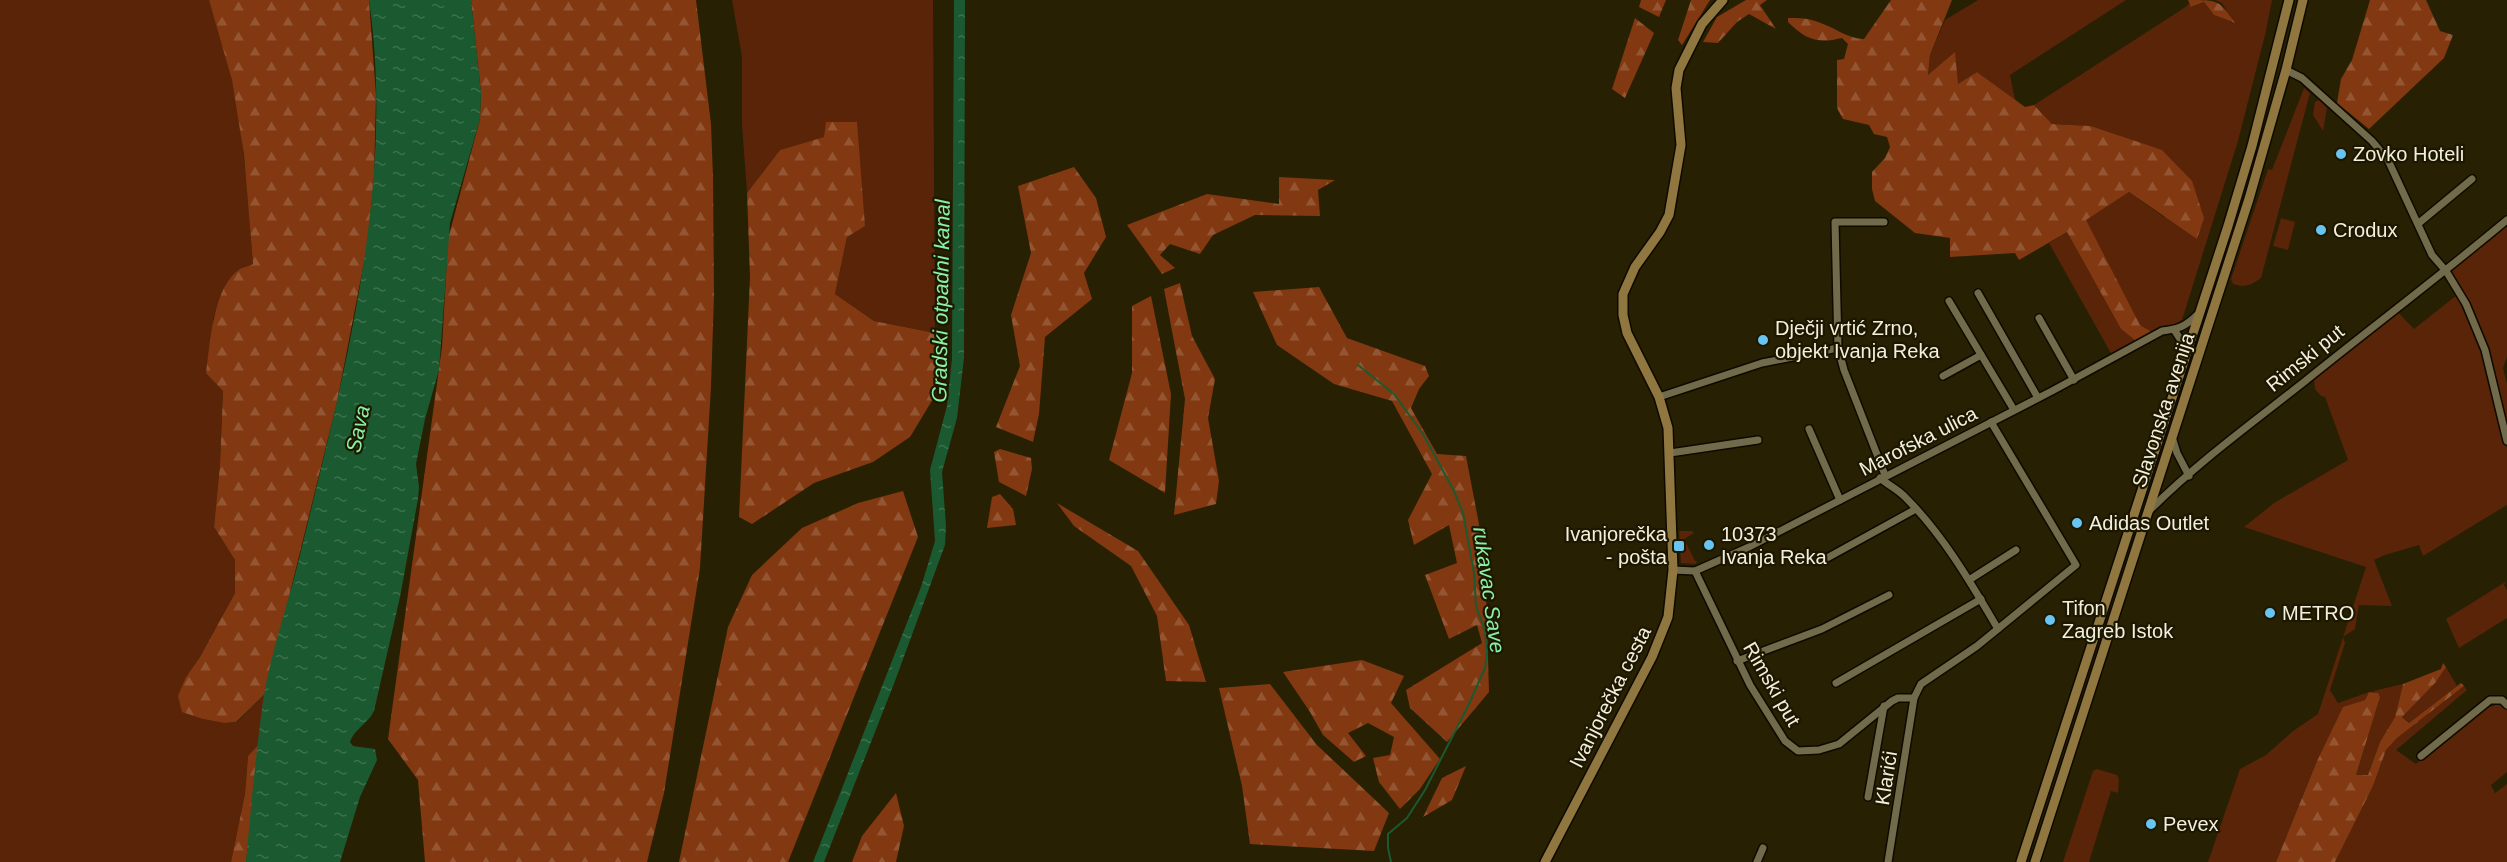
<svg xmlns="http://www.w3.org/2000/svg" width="2507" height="862" font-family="Helvetica,sans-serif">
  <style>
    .green { fill: #592408 }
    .forest { fill: url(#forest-firs) }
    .water { fill: url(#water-ripples) }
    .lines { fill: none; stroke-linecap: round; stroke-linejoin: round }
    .stream { stroke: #1b5930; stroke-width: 2 }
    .street-casing { stroke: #0f0a00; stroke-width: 10 }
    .secondary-casing { stroke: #0f0a00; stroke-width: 12 }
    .street { stroke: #716b4b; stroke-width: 7 }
    .secondary { stroke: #907740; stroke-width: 9 }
    .poi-dot { fill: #68c4f0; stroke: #1d1700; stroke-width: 2 }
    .labels { text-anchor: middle; stroke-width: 4.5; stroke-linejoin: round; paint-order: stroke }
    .poi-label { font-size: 20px; fill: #f2efdd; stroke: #1d1700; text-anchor: start }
    .street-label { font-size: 20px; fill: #f2efdd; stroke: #1d1700 }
    .water-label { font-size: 21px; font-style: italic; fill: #88f1a5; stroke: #1d1700 }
  </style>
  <defs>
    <pattern id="forest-firs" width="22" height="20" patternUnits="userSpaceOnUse" patternTransform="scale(1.5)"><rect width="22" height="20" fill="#823810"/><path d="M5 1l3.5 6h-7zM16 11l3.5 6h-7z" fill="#945532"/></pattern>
    <pattern id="water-ripples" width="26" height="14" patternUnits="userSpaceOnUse" patternTransform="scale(1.5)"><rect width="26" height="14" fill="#1b5930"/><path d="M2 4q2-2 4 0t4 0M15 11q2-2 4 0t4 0" fill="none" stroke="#3d714e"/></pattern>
  </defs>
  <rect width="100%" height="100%" fill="#272002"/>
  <g class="green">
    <path d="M 0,0 L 209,0 C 218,26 227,53 232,80 C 245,141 248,203 253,265 L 217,308 L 213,319 L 223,391 L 220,464 L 214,527 L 235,560 L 235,593 L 200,657 L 186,677 L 203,719 L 224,723 L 237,722 L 265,694 L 260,743 L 248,756 L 245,794 L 231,862 L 0,862 Z"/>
    <polygon points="732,0 933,0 935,333 874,321 835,294 847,237 825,137 780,150 747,193 742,125 742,57"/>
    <polygon points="1978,0 2126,0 2010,75 2015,100 1977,72 1958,85 1928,75 1930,55 1945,20"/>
    <polygon points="2215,0 2272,0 2266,31 2238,141 2182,320 2176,323 2174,326 2164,326 2152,332 2140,325 2085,220 2129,192 2165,218 2121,136 2091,126 2052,124 2034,105 2184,8 2190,3 2192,7 2204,2 2214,15 2234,23 2222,3"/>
    <path d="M 2304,88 L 2310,93 L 2261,278 C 2252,285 2244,288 2233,284 L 2231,279 L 2268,169 L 2272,170 Z"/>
    <polygon points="2319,100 2327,108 2323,131 2313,115 2315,102"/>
    <polygon points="2281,218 2295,222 2288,250 2273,246"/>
    <path d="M 2507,224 L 2507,357 L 2503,368 L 2507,384 L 2507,422 C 2495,370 2482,318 2452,272 L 2453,269 Z"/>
    <polygon points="2067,232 2121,329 2136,341 2112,355 2049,243"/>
    <polygon points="2457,295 2479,346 2507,448 2507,505 2423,556 2419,545 2385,555 2374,560 2392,606 2359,605 2355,629 2343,637 2345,643 2330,690 2338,703 2369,692 2365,700 2343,708 2317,761 2276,862 2208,862 2240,769 2266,755 2293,731 2318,714 2366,567 2244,527 2274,503 2348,460 2325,397 2321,396 2315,389 2314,380 2316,377 2397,311 2414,329"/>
    <polygon points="1679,531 1692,531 1694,533 1684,539 1695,561 1697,561 1696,564 1681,563"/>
    <polygon points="2507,581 2504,585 2507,590 2507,618 2459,648 2446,619"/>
    <polygon points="2446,667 2457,686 2409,723 2402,716 2436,682"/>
    <polygon points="2403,684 2395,717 2380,742 2368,775 2356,775 2380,697 2373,691"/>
    <polygon points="2464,686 2467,690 2396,750 2416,764 2485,708 2494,706 2495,704 2501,704 2507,708 2507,772 2491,785 2495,793 2507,784 2507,862 2335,862 2373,786 2386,750 2397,738"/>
    <polygon points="2097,769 2117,775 2119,779 2118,793 2111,791 2089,862 2063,862 2093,771"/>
  </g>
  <g class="forest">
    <path d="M 209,0 L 369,0 L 376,95 L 374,179 L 367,247 L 337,402 L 265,694 L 236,722 L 224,723 L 203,719 L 182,712 L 178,696 L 186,677 L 200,657 L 235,593 L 235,560 L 214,527 L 220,464 L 223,391 L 206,373 C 210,344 213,286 240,269 C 244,267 250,266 253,264 L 244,155 L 232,80 Z"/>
    <polygon points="471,0 696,0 711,124 713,177 714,295 711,387 700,568 664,793 647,862 425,862 418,780 388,739 442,347 448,239 480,119 481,93"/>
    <polygon points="1641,0 1666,0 1659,17 1639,7"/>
    <polygon points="1691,0 1710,0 1682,45 1678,40"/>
    <polygon points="1746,0 1767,0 1760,5 1776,29 1749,14 1737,22 1718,43 1703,42 1717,17"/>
    <path d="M 1891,0 L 1952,0 L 1930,55 L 1928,75 L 1955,52 L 1958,84 L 1977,72 L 2025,107 L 2034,105 L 2052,124 L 2091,126 L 2162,150 L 2192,181 L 2204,218 L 2197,239 L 2129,192 L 2086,220 L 2140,325 L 2152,332 L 2136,341 L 2121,329 L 2067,232 L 2019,260 L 2015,253 L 1950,257 L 1950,238 L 1915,233 L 1875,201 L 1872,189 L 1872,172 L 1885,158 L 1890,147 L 1887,137 L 1874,134 L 1869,125 L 1843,119 L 1837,108 L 1837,60 L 1844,59 L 1848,44 L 1842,38 C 1818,44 1806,40 1788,22 L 1788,18 C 1798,18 1809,18 1818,22 C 1834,27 1848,39 1864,39 Z"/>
    <path d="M 2188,0 C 2219,0 2219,0 2235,23 L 2214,15 L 2204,2 L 2191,7 Z"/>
    <polygon points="2370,0 2426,0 2440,31 2453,35 2444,58 2369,129 2337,103 2341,79 2352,60"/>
    <polygon points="1635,18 1654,33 1625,98 1612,89"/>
    <polygon points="826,122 857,122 865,226 847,237 835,294 874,321 935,333 936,394 910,437 873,462 814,483 752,524 739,517 750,277 747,193 780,150 824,137"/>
    <polygon points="1074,167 1096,198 1106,237 1084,273 1092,299 1045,337 1039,414 1033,442 996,427 1020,366 1011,315 1031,253 1018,186"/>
    <polygon points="1279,177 1335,180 1318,190 1320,216 1255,215 1213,235 1200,254 1170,244 1160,255 1175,268 1162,274 1127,225 1207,194 1279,204"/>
    <polygon points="1180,283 1192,336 1215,379 1208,418 1219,481 1216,504 1174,515 1185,399 1164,289"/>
    <polygon points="1319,287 1347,338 1425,366 1429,376 1419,389 1411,408 1437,454 1466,456 1485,556 1489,692 1447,742 1410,708 1406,690 1482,643 1477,625 1449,639 1425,575 1457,563 1449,525 1414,545 1408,520 1432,474 1392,401 1334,384 1277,345 1253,292"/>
    <polygon points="1151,296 1171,394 1165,493 1109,460 1132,373 1132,306"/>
    <polygon points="1000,449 1031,458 1032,469 1026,496 999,482 994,452"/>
    <polygon points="903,491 918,537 788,862 679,862 728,627 752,575 802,528 858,503"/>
    <polygon points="1000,494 1013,509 1016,525 987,528 992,497"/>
    <polygon points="1057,503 1138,551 1189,625 1206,682 1166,681 1157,616 1131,566 1074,526"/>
    <polygon points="1362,660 1404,676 1391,703 1440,759 1420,789 1400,809 1379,782 1373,758 1390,755 1394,737 1368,723 1348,733 1366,756 1354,762 1323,735 1310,712 1283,672"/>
    <polygon points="2443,663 2446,667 2436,682 2402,717 2409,723 2461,683 2464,686 2397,738 2386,750 2373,786 2335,862 2276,862 2317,761 2343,707 2365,700 2369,692 2378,693 2380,697 2356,775 2368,775 2380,742 2395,717 2403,684 2441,669"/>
    <polygon points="1270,684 1317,745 1389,813 1374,851 1250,844 1242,786 1219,688"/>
    <polygon points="260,743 246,862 231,862 245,794 248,756"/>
    <polygon points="1466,766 1452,800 1423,817 1442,778"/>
    <polygon points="896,793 904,826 896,862 852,862 862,836"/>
  </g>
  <g class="water">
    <path d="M 369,0 L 471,0 L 481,93 L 480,119 L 450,223 L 439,370 L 425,419 L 416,464 L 419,487 L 418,499 L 400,597 L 374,711 C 368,724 354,729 350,742 L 353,746 L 375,749 L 377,760 L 360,797 L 340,862 L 246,862 C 251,807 256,750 264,695 C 272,649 288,604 299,559 C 343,377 396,189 369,0 Z"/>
    <polygon points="954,0 965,0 964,358 957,418 942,472 946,526 945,545 895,681 824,862 813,862 921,587 935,541 930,470 947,406 952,359"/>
  </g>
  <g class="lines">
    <polyline class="stream" points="1358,365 1394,394 1423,434 1454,491 1463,513 1474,573 1476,606 1485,631 1487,652 1485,668 1469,704 1425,790 1407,818 1388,834 1388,848 1391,862"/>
    <g class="street-casing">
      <g id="street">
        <polyline points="2286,70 2302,78 2372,141 2388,160 2432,255 2446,271 2466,304 2485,350 2507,441"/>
        <polyline points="1884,222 1835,222 1838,348 1844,370 1885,475"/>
        <polyline points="2419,223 2472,179"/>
        <polyline points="1978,293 2038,398"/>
        <polyline points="1949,301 2014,410"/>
        <polyline points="2039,318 2074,380"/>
        <polyline points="2175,331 2182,342 2182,360"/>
        <polyline points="1943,376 1981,355"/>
        <polyline points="1659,397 1762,363 1838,348"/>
        <polyline points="1809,429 1840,500"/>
        <polyline points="2173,440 2177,453 2189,476"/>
        <polyline points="1670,453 1758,440"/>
        <path d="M 1880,478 C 1888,485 1899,490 1906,498 C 1944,536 1971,583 1998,629"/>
        <path d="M 2150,510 C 2197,463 2252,423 2304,382 C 2371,328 2440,276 2507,220"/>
        <polyline points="1827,558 1916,509"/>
        <path d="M 1673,570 L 1695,571 L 1749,547 L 2052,391 L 2162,331 C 2178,329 2185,327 2197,315"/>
        <polyline points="1695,571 1750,685 1785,741 1798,751 1819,750 1839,744 1892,701 1898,698 1914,698 1921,684 1977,646 2076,565 1991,422"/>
        <polyline points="1969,580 2016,550"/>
        <polyline points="1737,661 1822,629 1889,595"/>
        <polyline points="1836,683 1981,599"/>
        <polyline points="2421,756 2490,700 2502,700 2507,705"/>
        <polyline points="1868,797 1884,706"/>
        <polyline points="1757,862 1763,848"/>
        <polyline points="1888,862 1914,698"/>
      </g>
    </g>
    <g class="secondary-casing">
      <g id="secondary">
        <polyline points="1545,862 1652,657 1668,617 1673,570 1668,428 1659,397 1627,333 1623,315 1623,294 1635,267 1660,232 1669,215 1681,145 1676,88 1679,70 1702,24 1723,0"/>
        <polyline points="2021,862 2228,226 2252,146 2289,0"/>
        <polyline points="2035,862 2249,199 2286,70 2303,0"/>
      </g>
    </g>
    <use href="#street" class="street"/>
    <use href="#secondary" class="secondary"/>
  </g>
  <g class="poi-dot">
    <circle cx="2341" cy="154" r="6"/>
    <circle cx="2321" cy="230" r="6"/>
    <circle cx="1763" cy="340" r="6"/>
    <circle cx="2077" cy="523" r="6"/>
    <circle cx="1709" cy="545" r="6"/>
    <rect x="1673" y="540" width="12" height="12" rx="3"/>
    <circle cx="2270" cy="613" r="6"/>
    <circle cx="2050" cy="620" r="6"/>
    <circle cx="2151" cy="824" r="6"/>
  </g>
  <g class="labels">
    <g class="poi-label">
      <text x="2353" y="161">Zovko Hoteli</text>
      <text x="2333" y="237">Crodux</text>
      <text x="1775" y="335">Dječji vrtić Zrno,<tspan x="1775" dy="23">objekt Ivanja Reka</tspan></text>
      <text x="2089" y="530">Adidas Outlet</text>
      <text x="1667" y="541" text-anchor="end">Ivanjorečka<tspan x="1667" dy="23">- pošta</tspan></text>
      <text x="1721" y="541">10373<tspan x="1721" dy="23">Ivanja Reka</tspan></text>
      <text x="2062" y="615">Tifon<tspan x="2062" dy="23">Zagreb Istok</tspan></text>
      <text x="2282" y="620">METRO</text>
      <text x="2163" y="831">Pevex</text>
    </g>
    <g class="street-label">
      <text transform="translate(2305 358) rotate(-39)" y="7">Rimski put</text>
      <text transform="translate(2163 410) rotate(-72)" y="7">Slavonska avenija</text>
      <text transform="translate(1918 441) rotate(-27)" y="7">Marofska ulica</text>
      <text transform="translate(1772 684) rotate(60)" y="7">Rimski put</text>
      <text transform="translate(1610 697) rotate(-63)" y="7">Ivanjorečka cesta</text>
      <text transform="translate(1886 778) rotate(-81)" y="7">Klarići</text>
    </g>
    <g class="water-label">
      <text transform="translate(941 301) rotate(-89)" y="7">Gradski otpadni kanal</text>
      <text transform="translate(358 429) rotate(-78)" y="7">Sava</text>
      <text transform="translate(1489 590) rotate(82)" y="7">rukavac Save</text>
    </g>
  </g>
</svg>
